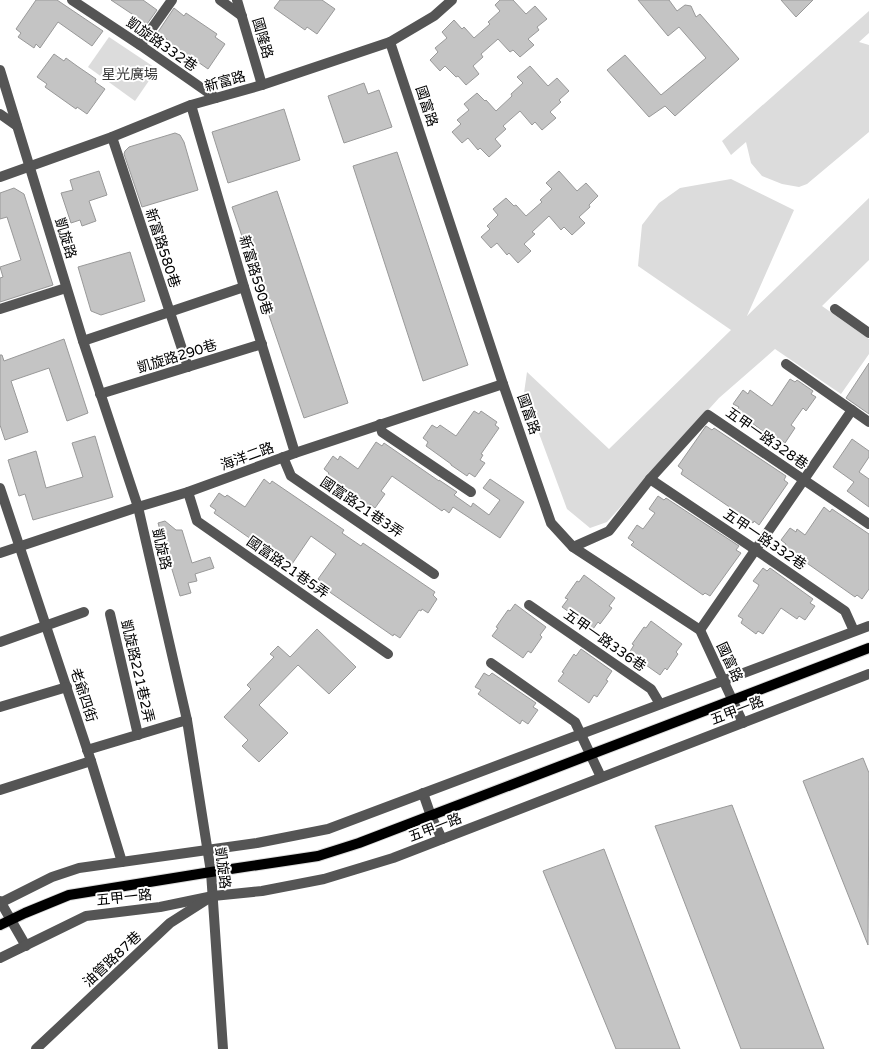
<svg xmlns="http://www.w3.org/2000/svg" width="869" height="1049" font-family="'Varela Round','Noto Sans TC',sans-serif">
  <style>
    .green { fill: #dcdcdc }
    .building { fill: #c4c4c4; stroke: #999 }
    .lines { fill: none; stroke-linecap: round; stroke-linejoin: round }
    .major-casing { stroke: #dbdbdb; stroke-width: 12 }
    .minor { stroke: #555; stroke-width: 10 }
    .major { stroke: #000; stroke-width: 10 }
    .labels { text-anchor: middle; stroke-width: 4; stroke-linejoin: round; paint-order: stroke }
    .street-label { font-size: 14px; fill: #000; stroke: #fff }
    .park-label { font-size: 14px; fill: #333; stroke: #fff }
  </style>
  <rect width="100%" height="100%" fill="#fff"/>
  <g class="green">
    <polygon points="869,11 869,33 859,42 869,45 869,132 807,184 799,187 782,184 762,176 751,163 746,142 731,155 722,141"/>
    <polygon points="109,37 157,69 135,101 88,67"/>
    <polygon points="731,179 794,210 747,316 869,198 869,260 822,306 869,339 869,354 841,394 775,349 719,398 607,522 590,528 567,509 524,393 527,372 609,449 731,330 638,266 642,225 659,203 680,188"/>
  </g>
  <g class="building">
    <polygon points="36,0 57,0 103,31 92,46 58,22 40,48 36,44 34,48 18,37 21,33 16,29"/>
    <polygon points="111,0 143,0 157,10 147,24"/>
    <polygon points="280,0 322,0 335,9 317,34 307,27 305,30 274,8"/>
    <polygon points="500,0 513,0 526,14 535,6 547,19 537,27 539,30 528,39 534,45 520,57 513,50 510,52 498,39 481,54 483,57 473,66 479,74 466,85 458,76 456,77 445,66 440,71 430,60 438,52 435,48 447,38 442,32 454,20 462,29 464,27 474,38 490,24 488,22 500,11 495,5"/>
    <polygon points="638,0 669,0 677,11 685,5 691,6 696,17 700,14 739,59 675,116 665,106 649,117 607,70 625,55 661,95 706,58 679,27 668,36"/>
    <polygon points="781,0 813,0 796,17"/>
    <polygon points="174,8 184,16 186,13 217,34 215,37 225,44 208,69 198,62 196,64 165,42 167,39 158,32"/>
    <polygon points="54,54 64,61 66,58 77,66 96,79 95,82 105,89 87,114 77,107 76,109 45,87 47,84 37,77"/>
    <polygon points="530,66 548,86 557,78 569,91 559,100 561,102 550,112 556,118 542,130 535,122 532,125 520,111 503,126 506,129 495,139 501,146 489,157 480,148 478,150 468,138 462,143 452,132 461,124 457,120 469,110 464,104 477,93 485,101 486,100 496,111 512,96 511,94 523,83 517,77"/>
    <polygon points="364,83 368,94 379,90 392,127 344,143 328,96"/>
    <polygon points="284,109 300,160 228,183 212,132"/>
    <polygon points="175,133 180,135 184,142 198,190 142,207 124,154 125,151 129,147"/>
    <polygon points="397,152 468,365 423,381 353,166"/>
    <polygon points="99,171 107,195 89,201 96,221 82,226 80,220 71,223 61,193 73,190 70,180"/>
    <polygon points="559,171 577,191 586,183 598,196 589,205 590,207 579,217 585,223 572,235 564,227 561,230 549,216 532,232 535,234 524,244 531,251 518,263 509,253 507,255 497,243 491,248 481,237 490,229 487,226 498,215 493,209 506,198 514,206 516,205 526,216 542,202 540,200 552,189 546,183"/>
    <polygon points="14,188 24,194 53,285 0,302 0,278 3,277 0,267 21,260 7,217 0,219 0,193"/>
    <polygon points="277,191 348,403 304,418 232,207"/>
    <polygon points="130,252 145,301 101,315 91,311 78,267"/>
    <polygon points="64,339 88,413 67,421 49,368 11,381 28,432 5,440 0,425 0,355 2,355 4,361"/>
    <polygon points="869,363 869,414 846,398"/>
    <polygon points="790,379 795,382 797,380 813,391 811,394 816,397 806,411 803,408 791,425 795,428 785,443 780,439 777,442 736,411 739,407 733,404 743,390 748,394 750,390 772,406"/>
    <polygon points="474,411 479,414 481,411 497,422 495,425 499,428 481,454 483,455 480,460 485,463 475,477 469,473 467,476 451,465 451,464 426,446 428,442 423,438 432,425 437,428 440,425 456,436"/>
    <polygon points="706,426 712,430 714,428 786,476 784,480 788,483 759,525 754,521 753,523 681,474 683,470 678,466"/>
    <polygon points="95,436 113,497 33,520 25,494 19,496 8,460 36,451 46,488 83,477 72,443"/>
    <polygon points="852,439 869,451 869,457 859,472 869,479 869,507 847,491 854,482 833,467"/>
    <polygon points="376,442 382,446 384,443 439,481 439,480 457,492 454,495 471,507 473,503 489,515 500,500 483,488 490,479 524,502 500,538 453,507 449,513 444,509 442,511 392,476 381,491 385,494 375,508 370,504 367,508 326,477 329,473 324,469 333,456 338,460 340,456 358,469"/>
    <polygon points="264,479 270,484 272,481 344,530 342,533 361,546 363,543 435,592 433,595 437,599 428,613 422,609 421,611 419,610 400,638 394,634 393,636 321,586 323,583 318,579 336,554 311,536 292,564 287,560 285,563 214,513 216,510 210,506 219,493 225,497 227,495 245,507"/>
    <polygon points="658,496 664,500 666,498 739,546 736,550 741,553 710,596 705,593 703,595 631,545 634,542 628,538 637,525 643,529 655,513 649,509"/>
    <polygon points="824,507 830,512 832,509 869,534 869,589 862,599 857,595 855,597 784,547 786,544 781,540 790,528 796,532 797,529 805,535"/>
    <polygon points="165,521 176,530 182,530 192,563 210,557 214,568 195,574 197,581 188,583 191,593 180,596 158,523"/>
    <polygon points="763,568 767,571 770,568 813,599 810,603 815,606 805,620 799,616 797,619 781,608 763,634 758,631 756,634 741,623 743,619 738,616 757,589 759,585 753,581"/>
    <polygon points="584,575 615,598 609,606 612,608 600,624 598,622 593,629 562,607 568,599 565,598 577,581 579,582"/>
    <polygon points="515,604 546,627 540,635 542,637 531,653 528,651 523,658 492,636 498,628 496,627 508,610 510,611"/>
    <polygon points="651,621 682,644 676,652 678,654 667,670 665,668 660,675 629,653 634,645 632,644 644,627 646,628"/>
    <polygon points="317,629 356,667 329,694 298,665 259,705 288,733 259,762 242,746 248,740 224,717 251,689 247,685 274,657 270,654 278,646 290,657"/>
    <polygon points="581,649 612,671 606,680 608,681 597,697 594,695 589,703 558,681 564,673 562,672 574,654 576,656"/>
    <polygon points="484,673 489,676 492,673 536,703 533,707 538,710 528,724 522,720 520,724 478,694 481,690 475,687"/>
    <polygon points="863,758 869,773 868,945 803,781"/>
    <polygon points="732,805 824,1049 741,1049 655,826"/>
    <polygon points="604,849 680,1049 616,1049 543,871"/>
  </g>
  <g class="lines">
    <g class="major-casing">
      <polyline id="major" points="0,925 25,913 69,895 211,872 318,856 359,843 869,648"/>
    </g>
    <g class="minor">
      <polyline points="72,0 140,45 216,98"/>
      <polyline points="220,0 242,16"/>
      <polyline points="237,0 262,85"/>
      <polyline points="390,42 503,384 551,523 573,547 700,630 743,723"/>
      <polyline points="140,45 172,0"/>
      <polyline points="0,70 83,341 138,507 187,720 211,872 223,1049"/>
      <polyline points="191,105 244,287 295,453"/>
      <polyline points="0,114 17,126"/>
      <polyline points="112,137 188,367"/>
      <polyline points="0,177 112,137 191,105 262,85 390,42 434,16 452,0"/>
      <polyline points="0,309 66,288"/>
      <polyline points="835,309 869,333"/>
      <polyline points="83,341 244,287"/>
      <polyline points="786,364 869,422"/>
      <polyline points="100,394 262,344"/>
      <polyline points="380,424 382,432 471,492"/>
      <polyline points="283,457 291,476 434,574"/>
      <polyline points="650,479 756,550 845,611 854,631"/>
      <polyline points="0,488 91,761 0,790"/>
      <polyline points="188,492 197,521 388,654"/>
      <polyline points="573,547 609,531 650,479 708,415 869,524"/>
      <polyline points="0,553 138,507 188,492 295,453 503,384"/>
      <polyline points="529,605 651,689 660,704"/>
      <polyline points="110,614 138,735"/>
      <polyline points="700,630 852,410"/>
      <polyline points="0,642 84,612"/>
      <polyline points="491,663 575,722 601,777"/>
      <polyline points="0,707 67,687"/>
      <polyline points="87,750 187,720"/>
      <polyline points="91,761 122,862"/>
      <polyline points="423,793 431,816 442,839"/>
      <polyline points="0,901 26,946"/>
      <polyline points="0,903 52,877 79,868 257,843 328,829 869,626"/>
      <polyline points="0,958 86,916 160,907 213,896 262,891 324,879 393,858 869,674"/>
      <polyline points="36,1049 170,923 206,900"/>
    </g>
    <use href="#major" class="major"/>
  </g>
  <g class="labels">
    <g class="street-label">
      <text transform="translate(263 38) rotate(74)" y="5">國隆路</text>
      <text transform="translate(162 44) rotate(35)" y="5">凱旋路332巷</text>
      <text transform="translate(225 81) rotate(-16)" y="5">新富路</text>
      <text transform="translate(427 106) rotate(72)" y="5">國富路</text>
      <text transform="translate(66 238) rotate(73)" y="5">凱旋路</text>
      <text transform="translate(163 248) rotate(72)" y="5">新富路580巷</text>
      <text transform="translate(256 275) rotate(73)" y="5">新富路590巷</text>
      <text transform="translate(177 356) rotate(-17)" y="5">凱旋路290巷</text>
      <text transform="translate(529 414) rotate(71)" y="5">國富路</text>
      <text transform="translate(767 438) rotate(35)" y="5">五甲一路328巷</text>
      <text transform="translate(247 456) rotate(-20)" y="5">海洋二路</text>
      <text transform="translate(362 507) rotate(34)" y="5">國富路21巷3弄</text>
      <text transform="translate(765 539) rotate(34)" y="5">五甲一路332巷</text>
      <text transform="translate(162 549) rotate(77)" y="5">凱旋路</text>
      <text transform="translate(288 567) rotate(35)" y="5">國富路21巷5弄</text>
      <text transform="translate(605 640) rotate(35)" y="5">五甲一路336巷</text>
      <text transform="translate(730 662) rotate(65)" y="5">國富路</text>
      <text transform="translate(138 671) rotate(77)" y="5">凱旋路221巷2弄</text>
      <text transform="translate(84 695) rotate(72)" y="5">老爺四街</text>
      <text transform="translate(737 710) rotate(-21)" y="5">五甲一路</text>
      <text transform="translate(435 827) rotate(-21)" y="5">五甲一路</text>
      <text transform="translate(223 868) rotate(83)" y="5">凱旋路</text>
      <text transform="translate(124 897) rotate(-6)" y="5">五甲一路</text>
      <text transform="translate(112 959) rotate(-43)" y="5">油管路87巷</text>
    </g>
    <g class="park-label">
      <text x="130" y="79">星光廣場</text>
    </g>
  </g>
</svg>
